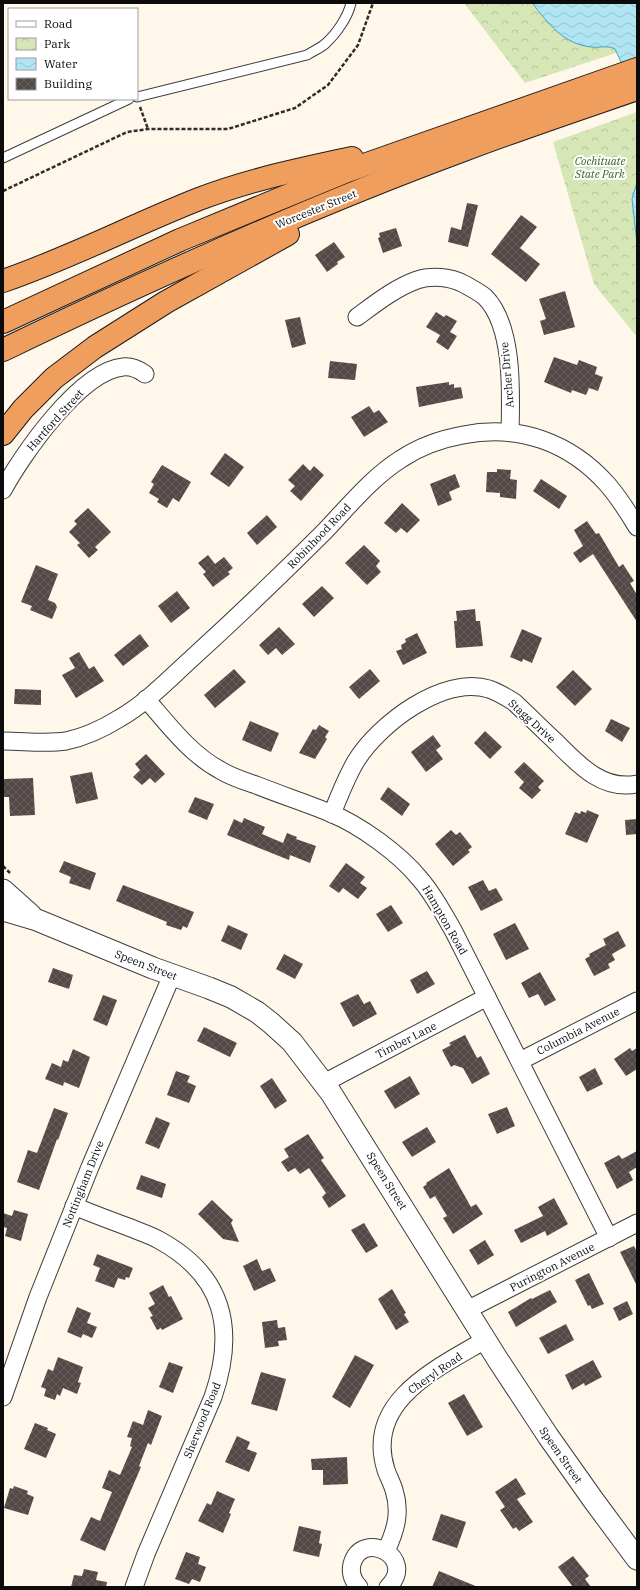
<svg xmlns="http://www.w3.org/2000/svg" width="640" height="1590" font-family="'IBM Plex Serif',serif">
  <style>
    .park { fill: url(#park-crowns) }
    .water { fill: url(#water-waves); stroke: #3ba6c7 }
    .building { fill: url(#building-cross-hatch) }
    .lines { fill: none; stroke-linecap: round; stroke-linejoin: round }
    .service-casing { stroke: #3e3e3e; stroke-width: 11 }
    .minor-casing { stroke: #3e3e3e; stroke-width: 19 }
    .tertiary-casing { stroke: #3e3e3e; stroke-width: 23 }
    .trunk-casing { stroke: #1c1c1c; stroke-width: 24 }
    .path { stroke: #2d2d2d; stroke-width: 2.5; stroke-dasharray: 4 2; stroke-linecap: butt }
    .service { stroke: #fff; stroke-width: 9 }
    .minor { stroke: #fff; stroke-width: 17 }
    .tertiary { stroke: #fff; stroke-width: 21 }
    .trunk { stroke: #f09e5e; stroke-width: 22 }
    .labels { text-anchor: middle; stroke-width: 4; stroke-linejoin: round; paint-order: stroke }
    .park-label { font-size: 11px; font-style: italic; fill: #375f1f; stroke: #fff }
    .street-label { font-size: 11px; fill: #0b0b0b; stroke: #fff }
  </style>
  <defs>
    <pattern id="park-crowns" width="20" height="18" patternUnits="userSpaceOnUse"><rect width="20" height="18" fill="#d7e6b6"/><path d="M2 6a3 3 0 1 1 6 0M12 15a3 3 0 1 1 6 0" fill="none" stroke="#b7c49b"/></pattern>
    <pattern id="water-waves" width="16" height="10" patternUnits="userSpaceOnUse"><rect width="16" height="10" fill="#b1e5f3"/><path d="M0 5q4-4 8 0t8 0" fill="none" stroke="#97c3cf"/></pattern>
    <pattern id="building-cross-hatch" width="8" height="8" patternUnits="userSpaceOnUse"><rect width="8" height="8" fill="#534a48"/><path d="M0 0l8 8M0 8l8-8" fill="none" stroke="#67605e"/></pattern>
  </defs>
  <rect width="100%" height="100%" fill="#fef7ea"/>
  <g class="park">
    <polygon points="464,3 637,3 637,46 525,83"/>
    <polygon points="637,112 637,182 632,199 637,243 637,337 594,284 553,142"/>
  </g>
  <g class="water">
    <path d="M 532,3 L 637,3 L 637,102 L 631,83 L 615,49 C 608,45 599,48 591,47 C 563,44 548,23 532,3 Z"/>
    <polygon points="637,182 637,243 632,199"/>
  </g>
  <g class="building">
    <polygon points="467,203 478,205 468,247 448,242 451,227 461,230"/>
    <polygon points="521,215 537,227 520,248 540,264 526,282 491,254"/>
    <polygon points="396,228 402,246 383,253 378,238 380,237 379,233"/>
    <polygon points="334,242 345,257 337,262 338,264 327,272 315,255"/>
    <polygon points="565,291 575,327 544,335 540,321 546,319 539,299"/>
    <polygon points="436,312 444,317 446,315 457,321 450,332 457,336 448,350 436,342 440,335 426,327"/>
    <polygon points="300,317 306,344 292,348 285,320"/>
    <polygon points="554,357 577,365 579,360 597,367 595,374 603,377 598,391 589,388 586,395 572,390 571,393 544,382"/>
    <polygon points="330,361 357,364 355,380 328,378"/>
    <polygon points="449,382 449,385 454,384 454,388 461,387 463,398 419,407 416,387"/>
    <polygon points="369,406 374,413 379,410 388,422 364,437 351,417"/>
    <polygon points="225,453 244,467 229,487 210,474"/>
    <polygon points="303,464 310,471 314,466 324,475 301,501 290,491 295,486 288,480"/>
    <polygon points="162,465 191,482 179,502 173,498 167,508 157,502 159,499 149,493 154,484 151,482"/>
    <polygon points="497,469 511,470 510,479 517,480 516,499 500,497 500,493 486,492 487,472 497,472"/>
    <polygon points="455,474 460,487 449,492 452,500 438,506 430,484"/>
    <polygon points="541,479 567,496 559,509 533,491"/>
    <polygon points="402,503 420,520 407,533 401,528 396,533 384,523"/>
    <polygon points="88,508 111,532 95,547 98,550 89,558 77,545 80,543 69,532 77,524 74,521"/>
    <polygon points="267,515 277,527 257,545 247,533"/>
    <polygon points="587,521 596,534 599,533 619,567 623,564 634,581 630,583 637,595 637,622 593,554 580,563 573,553 583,546 574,530"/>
    <polygon points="364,545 380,561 376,566 381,572 367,585 345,563"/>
    <polygon points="208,555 215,564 224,557 233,568 228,572 230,574 213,587 203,574 206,572 198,563"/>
    <polygon points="36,565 58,574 48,600 55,603 57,607 52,619 30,610 32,606 21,602"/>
    <polygon points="322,586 334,598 314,617 302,604"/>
    <polygon points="177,591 190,608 171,623 158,606"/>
    <polygon points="475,609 476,621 480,621 483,646 456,648 454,621 457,621 456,611"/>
    <polygon points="279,627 295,644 282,655 276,648 268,655 259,645"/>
    <polygon points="522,629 542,638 532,663 523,659 522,662 510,657"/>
    <polygon points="417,633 427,653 403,665 396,651 402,649 401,645 406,642 405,639"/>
    <polygon points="140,634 149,646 123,666 114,655"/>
    <polygon points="79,652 89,669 94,666 104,681 76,698 62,675 75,668 69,658"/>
    <polygon points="234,669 246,682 215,708 204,695"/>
    <polygon points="370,669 380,681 359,699 349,687"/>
    <polygon points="573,670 592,689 575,706 556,687"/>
    <polygon points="15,689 41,690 41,705 14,704"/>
    <polygon points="611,719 630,728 622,742 605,731"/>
    <polygon points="250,721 279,733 271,752 242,740"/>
    <polygon points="319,725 329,731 325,737 327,739 315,759 299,753 313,729 316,730"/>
    <polygon points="485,731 502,747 490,759 474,743"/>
    <polygon points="433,735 441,746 436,750 443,759 426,772 411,752"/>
    <polygon points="146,754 165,774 155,783 150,778 142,785 133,777 140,770 135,764"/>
    <polygon points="524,762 544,781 538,787 541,790 532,799 519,788 524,782 514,772"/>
    <polygon points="92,772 98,799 76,804 70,776"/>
    <polygon points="33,778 35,815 10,816 9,797 4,797 4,779"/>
    <polygon points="388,787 410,804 402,816 380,799"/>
    <polygon points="195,797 214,804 207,820 188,812"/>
    <polygon points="587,810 599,815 587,843 565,834 575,812 580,814 581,811 586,813"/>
    <polygon points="244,818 265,827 262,834 283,843 287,833 297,837 296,839 316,846 310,863 290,855 289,860 227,835 234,819 242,823"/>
    <polygon points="637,819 637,834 626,835 625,820"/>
    <polygon points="451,830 456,835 460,832 472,847 468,850 470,852 453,866 435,844"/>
    <polygon points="64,861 96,873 90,890 69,883 71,877 59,872"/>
    <polygon points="346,863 365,877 360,883 367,888 358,899 343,888 339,893 329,886"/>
    <polygon points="483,880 489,891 496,888 503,900 481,911 468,887"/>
    <polygon points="123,885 194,912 187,928 183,926 181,930 166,925 167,922 116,901"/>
    <polygon points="391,905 403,923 388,932 376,914"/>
    <polygon points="515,923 529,949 506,960 493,934"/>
    <polygon points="228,925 248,934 241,950 221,941"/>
    <polygon points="618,931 626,946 612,954 615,960 608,964 610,968 594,976 585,959 590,956 589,954 606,945 603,939"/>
    <polygon points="284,954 303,964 295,979 276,969"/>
    <polygon points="53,968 73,975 69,989 48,982"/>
    <polygon points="427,971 435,984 417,994 410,980"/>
    <polygon points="540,972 556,1000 545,1006 538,994 529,998 521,983"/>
    <polygon points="358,994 364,1004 370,1001 377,1014 353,1027 340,1003"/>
    <polygon points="103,995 117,1000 107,1026 93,1020"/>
    <polygon points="204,1027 237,1043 230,1057 197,1041"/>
    <polygon points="465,1035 477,1058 481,1056 490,1074 472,1084 463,1068 454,1065 451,1067 442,1050 451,1045 449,1043"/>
    <polygon points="630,1048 632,1051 637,1048 637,1069 626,1076 614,1059"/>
    <polygon points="73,1049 90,1057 79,1088 64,1082 63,1086 45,1079 52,1063 61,1067 63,1060 68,1062"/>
    <polygon points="595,1068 603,1084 587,1092 579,1077"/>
    <polygon points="176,1071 190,1076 187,1082 196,1086 189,1103 167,1095"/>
    <polygon points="410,1076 420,1094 395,1109 384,1091"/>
    <polygon points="272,1078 287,1101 275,1109 260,1086"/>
    <polygon points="507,1107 515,1126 497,1134 488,1114"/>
    <polygon points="54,1108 68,1113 58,1140 57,1139 39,1190 17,1182 28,1150 37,1153"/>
    <polygon points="156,1117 170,1123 159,1149 145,1143"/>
    <polygon points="427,1127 436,1142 412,1157 402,1142"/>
    <polygon points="308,1134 324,1158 321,1160 346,1196 329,1208 322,1197 326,1193 309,1168 300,1174 295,1168 288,1172 281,1162 289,1157 284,1149"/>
    <polygon points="637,1151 637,1167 629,1172 633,1180 617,1189 604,1163 619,1155 622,1159"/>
    <polygon points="449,1168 471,1207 476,1204 483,1214 453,1234 443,1218 447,1216 435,1196 430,1199 423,1187 427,1184 426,1183"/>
    <polygon points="141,1175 166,1184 162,1198 136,1189"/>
    <polygon points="554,1198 568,1224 547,1236 545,1231 521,1243 514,1230 543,1216 538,1207"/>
    <polygon points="212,1200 233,1220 231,1223 239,1242 223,1239 198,1214"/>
    <polygon points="14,1210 28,1214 21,1241 5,1236 7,1228 3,1227 3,1213 12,1216"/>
    <polygon points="364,1223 378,1246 366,1253 351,1230"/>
    <polygon points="485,1240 494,1255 478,1265 469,1250"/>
    <polygon points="634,1246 637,1252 637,1286 620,1252"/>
    <polygon points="97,1254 133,1268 129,1278 126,1277 125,1280 118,1278 114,1288 95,1281 100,1268 93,1265"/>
    <polygon points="257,1259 262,1271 270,1268 276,1281 254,1291 243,1266"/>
    <polygon points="589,1273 604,1304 592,1309 590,1305 588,1306 575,1280"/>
    <polygon points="163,1285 169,1297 171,1296 183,1319 162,1330 161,1328 157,1330 150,1317 153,1316 148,1308 155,1304 149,1293"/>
    <polygon points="392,1289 406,1313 404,1314 409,1322 396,1330 378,1299"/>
    <polygon points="550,1290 557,1302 516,1327 508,1312 531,1298 532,1299"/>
    <polygon points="627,1301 633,1314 619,1321 613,1308"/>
    <polygon points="77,1307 91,1313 87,1323 97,1327 92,1338 83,1334 81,1338 67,1332"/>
    <polygon points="277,1320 278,1328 285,1327 287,1340 278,1341 279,1346 265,1348 262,1322"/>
    <polygon points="566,1324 574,1340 548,1354 539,1338"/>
    <polygon points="355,1355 374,1365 350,1408 332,1397"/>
    <polygon points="58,1357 83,1367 78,1382 81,1383 77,1394 63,1388 60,1396 57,1394 55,1400 44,1396 46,1389 41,1387 48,1369 53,1371"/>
    <polygon points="593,1360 602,1377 585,1386 584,1383 572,1390 565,1375"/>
    <polygon points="169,1362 183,1367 173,1393 159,1387"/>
    <polygon points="261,1372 286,1379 277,1411 251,1404"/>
    <polygon points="464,1394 483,1427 467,1436 448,1403"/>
    <polygon points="148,1410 162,1416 151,1445 148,1443 139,1466 141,1467 105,1551 80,1540 91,1517 100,1521 112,1492 102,1488 109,1470 120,1475 132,1447 130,1446 132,1438 127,1437 133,1421 143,1425"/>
    <polygon points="35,1423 48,1428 47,1430 56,1434 46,1458 24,1449"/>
    <polygon points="237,1436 250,1442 247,1449 257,1453 249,1472 225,1462"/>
    <polygon points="347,1457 348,1484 323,1485 323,1470 312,1470 311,1459"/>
    <polygon points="516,1478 526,1494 517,1499 533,1522 519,1531 516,1527 513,1529 500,1510 505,1507 495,1492"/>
    <polygon points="14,1486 28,1491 27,1494 34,1497 28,1515 4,1508 10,1488 13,1489"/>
    <polygon points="217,1491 235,1499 229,1513 231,1514 223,1533 198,1521 207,1503 211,1505"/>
    <polygon points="441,1514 466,1522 457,1548 432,1540"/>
    <polygon points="299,1526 321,1531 319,1543 322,1544 319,1557 293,1551"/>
    <polygon points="186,1552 200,1557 198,1564 206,1567 200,1582 192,1579 189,1584 175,1579"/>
    <polygon points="573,1556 589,1576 585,1579 591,1587 573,1587 558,1567"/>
    <polygon points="84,1569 98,1572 96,1580 107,1582 106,1587 71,1587 74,1575 82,1576"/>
    <polygon points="439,1571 478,1587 432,1587"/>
  </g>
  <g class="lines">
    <g class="service-casing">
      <g id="service">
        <path d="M 137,97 L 307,55 C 313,51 321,48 326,43 C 336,34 348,17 351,3"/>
        <polyline points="3,158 129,99"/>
      </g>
    </g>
    <g class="minor-casing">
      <g id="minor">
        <path d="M 357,317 C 376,303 395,288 417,280 C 432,275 451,277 464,284 C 471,288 479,292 485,297 C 514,326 511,394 510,432"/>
        <path d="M 3,490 C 22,455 80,371 123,367 C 132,366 138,369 145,374"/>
        <path d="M 146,699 C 168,724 190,754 220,770 C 231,777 244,781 256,785 C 281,795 306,803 330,813 C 360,825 400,854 420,879 C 434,895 443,913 453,930 L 609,1238"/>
        <path d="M 3,741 C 24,741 46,744 66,741 C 85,737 104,728 120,718 C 146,703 168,680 190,660 C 236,618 280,576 324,532 C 348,507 371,478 401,459 C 419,447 441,439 463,435 C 519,424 570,442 608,485 C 619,498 628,512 637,527"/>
        <path d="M 332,814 C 339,796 346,778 356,761 C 379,724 443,675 489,689 C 498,692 506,697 514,702 C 528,715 542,729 556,742 C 578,764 602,791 637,784"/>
        <polyline points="520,1061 637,1001"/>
        <polyline points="324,1083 487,997"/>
        <path d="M 74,1206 C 93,1214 112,1221 131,1228 C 140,1232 150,1235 159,1240 C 225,1276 236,1330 213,1397 L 146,1554 L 134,1587"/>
        <polyline points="467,1310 637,1223"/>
        <polyline points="3,1397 38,1297 90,1167 172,975"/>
        <path d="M 386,1551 C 396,1530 401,1512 394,1490 C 392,1483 388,1476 386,1470 C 364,1401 438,1368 485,1340"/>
        <path d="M 359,1587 C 353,1581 350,1573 352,1564 C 362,1528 418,1558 388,1587"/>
      </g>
    </g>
    <g class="tertiary-casing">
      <g id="tertiary">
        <polyline points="3,890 31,915"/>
        <polyline points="3,910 37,920 153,968 209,988 231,997 257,1012 271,1023 292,1042 331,1093 498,1360 548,1436 594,1501 637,1559"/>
      </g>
    </g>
    <g class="trunk-casing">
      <g id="trunk">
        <path d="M 3,281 C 70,258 133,225 199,199 C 249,180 300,169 352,158"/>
        <polyline points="3,322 180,240 347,171 637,69"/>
        <path d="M 3,350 C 154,277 307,208 464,150 C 522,128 579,109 637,89"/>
        <polyline points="3,434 23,409 54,378 95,347 166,302 288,234"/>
      </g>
    </g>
    <g class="path">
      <polyline points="140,107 148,129"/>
      <polyline points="3,191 127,132 148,129 228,129 295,108 328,85 358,45 373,3"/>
      <polyline points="3,866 10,873"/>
    </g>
    <use href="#service" class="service"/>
    <use href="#minor" class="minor"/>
    <use href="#tertiary" class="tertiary"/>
    <use href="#trunk" class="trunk"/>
  </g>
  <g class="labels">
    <g class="park-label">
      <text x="600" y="165">Cochituate<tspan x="600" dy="13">State Park</tspan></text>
    </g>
    <g class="street-label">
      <text transform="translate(316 209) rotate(-22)" y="4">Worcester Street</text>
      <text transform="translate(507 375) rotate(-95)" y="4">Archer Drive</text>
      <text transform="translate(55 420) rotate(-48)" y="4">Hartford Street</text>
      <text transform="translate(319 536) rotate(-46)" y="4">Robinhood Road</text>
      <text transform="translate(532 721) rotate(42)" y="4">Stagg Drive</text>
      <text transform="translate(445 920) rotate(60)" y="4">Hampton Road</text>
      <text transform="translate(146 965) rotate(21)" y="4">Speen Street</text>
      <text transform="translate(578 1031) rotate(-27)" y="4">Columbia Avenue</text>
      <text transform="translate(406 1040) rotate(-27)" y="4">Timber Lane</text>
      <text transform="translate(387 1181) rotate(58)" y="4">Speen Street</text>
      <text transform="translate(83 1184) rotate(-68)" y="4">Nottingham Drive</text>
      <text transform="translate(552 1267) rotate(-27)" y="4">Purington Avenue</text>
      <text transform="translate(435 1373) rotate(-35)" y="4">Cheryl Road</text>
      <text transform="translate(202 1420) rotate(-68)" y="4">Sherwood Road</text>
      <text transform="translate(561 1455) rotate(55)" y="4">Speen Street</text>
    </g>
  </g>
  <rect width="640" height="1590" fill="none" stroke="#0b0b0b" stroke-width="8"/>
  <rect x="8" y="8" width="130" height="92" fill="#ffffff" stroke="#9d9d9d"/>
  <rect x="16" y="21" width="20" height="6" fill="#ffffff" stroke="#9d9d9d"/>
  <text x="44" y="28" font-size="12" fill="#0b0b0b">Road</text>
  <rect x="16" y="38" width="20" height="12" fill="url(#park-crowns)" stroke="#9d9d9d"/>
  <text x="44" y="48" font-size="12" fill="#0b0b0b">Park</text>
  <rect x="16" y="58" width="20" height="12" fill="url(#water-waves)" stroke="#9d9d9d"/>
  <text x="44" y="68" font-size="12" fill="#0b0b0b">Water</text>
  <rect x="16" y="78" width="20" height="12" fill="url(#building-cross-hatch)" stroke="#9d9d9d"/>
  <text x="44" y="88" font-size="12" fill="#0b0b0b">Building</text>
</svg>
